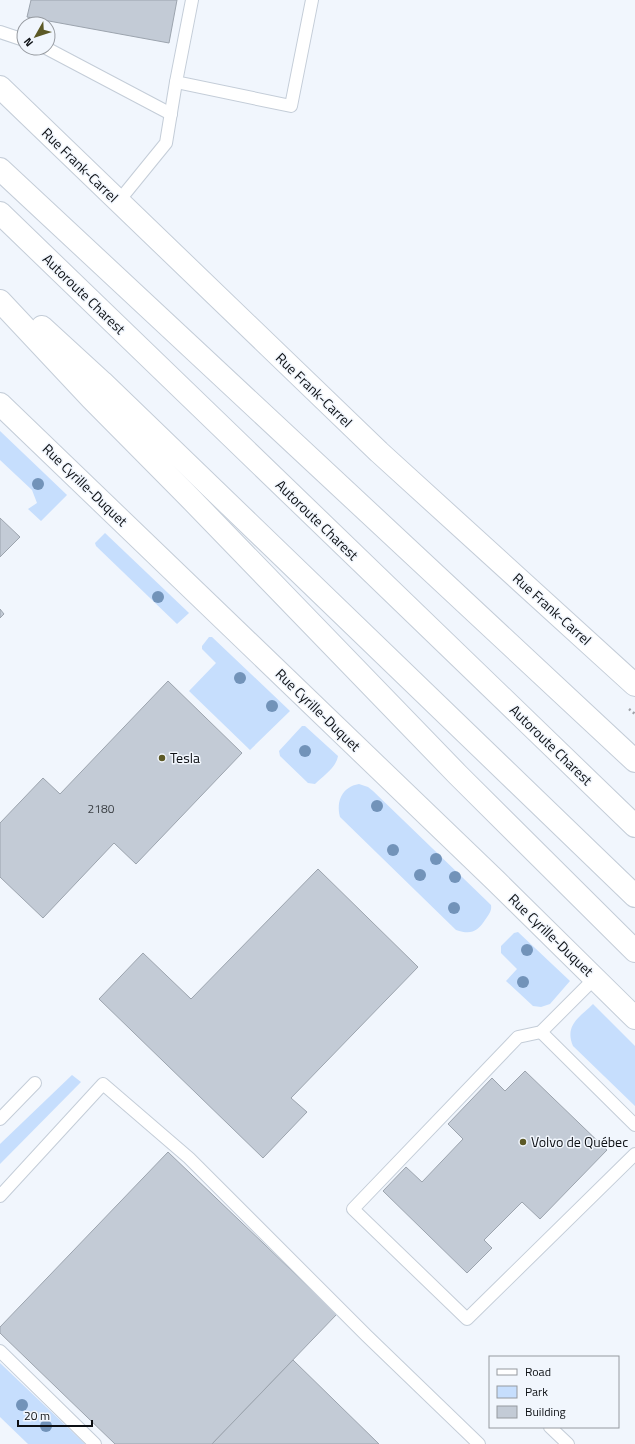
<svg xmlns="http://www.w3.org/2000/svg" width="635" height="1444" font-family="'Titillium Web',sans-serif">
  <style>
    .green { fill: #c6defd }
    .building { fill: #c3cbd6; stroke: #9ca4ae }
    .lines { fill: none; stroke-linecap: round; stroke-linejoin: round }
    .lane-casing { stroke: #c4cdd8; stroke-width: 14 }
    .secondary-casing { stroke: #c4cdd8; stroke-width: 24 }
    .highway-casing { stroke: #c4cdd8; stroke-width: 24 }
    .path { stroke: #9ea2a8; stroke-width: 2.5; stroke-dasharray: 2 3; stroke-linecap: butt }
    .lane { stroke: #fff; stroke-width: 12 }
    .secondary { stroke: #fff; stroke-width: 22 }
    .highway { stroke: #fff; stroke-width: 22 }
    .tree { fill: #7293b9 }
    .poi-dot { fill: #5c5926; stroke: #f1f6fd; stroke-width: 1.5 }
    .labels { text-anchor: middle; stroke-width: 3; stroke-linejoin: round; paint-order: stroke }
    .number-label { font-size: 12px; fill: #3a3f44 }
    .street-label { font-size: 14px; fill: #0d1014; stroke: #f1f6fd }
    .poi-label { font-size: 14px; fill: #0d1014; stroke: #f1f6fd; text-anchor: start }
  </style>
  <rect width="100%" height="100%" fill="#f1f6fd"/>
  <g class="green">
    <polygon points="0,431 67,495 41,521 28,509 37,503 32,490 0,460"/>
    <polygon points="105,533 189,613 177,624 96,546 95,543"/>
    <polygon points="209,637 212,637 290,711 250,750 189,691 216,663 202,649 202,646"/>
    <path d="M 302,726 L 305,726 L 338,756 C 336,768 323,776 315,784 L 308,783 L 280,756 L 279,751 Z"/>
    <path d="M 359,784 L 368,787 L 373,791 L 491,905 C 492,911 489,914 485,920 C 477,932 471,935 456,930 L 340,817 C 336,801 342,787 359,784 Z"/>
    <polygon points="518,932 570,981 550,1004 541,1007 533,1006 506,981 517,969 501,953 501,946 514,933"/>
    <path d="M 593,1004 L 635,1046 L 635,1106 L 573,1046 C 564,1025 580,1017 593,1004 Z"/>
    <polygon points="72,1075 81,1082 0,1164 0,1144"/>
    <polygon points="0,1363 85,1444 28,1444 0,1417"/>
  </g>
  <g class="building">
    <polygon points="31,0 177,0 169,43 27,17"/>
    <polygon points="0,518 20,537 0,557"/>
    <polygon points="0,609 4,614 0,618"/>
    <polygon points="168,681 242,753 136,864 114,843 43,918 0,877 0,823 43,778 60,794"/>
    <polygon points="318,869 418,967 291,1098 307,1112 263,1158 99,999 143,953 191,999"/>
    <polygon points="525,1071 607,1150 540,1219 522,1202 484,1240 492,1248 467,1273 383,1191 406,1167 422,1182 463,1139 448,1124 492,1078 505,1091"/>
    <polygon points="168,1152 337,1314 212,1444 115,1444 0,1333 0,1327"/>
    <polygon points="293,1360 379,1444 212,1444"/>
  </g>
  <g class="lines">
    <g class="lane-casing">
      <g id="lane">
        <polyline points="0,32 24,40"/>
        <polyline points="46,48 171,114"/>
        <polyline points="176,82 291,106 312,0"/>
        <polyline points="118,202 166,143 176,82 192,0"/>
        <polyline points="595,978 541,1032 518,1037 353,1209 467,1319 635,1154"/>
        <polyline points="541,1032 635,1125"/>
        <polyline points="0,1119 35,1083"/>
        <polyline points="0,1196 103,1084 189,1158 367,1336 479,1444"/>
        <polyline points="0,1351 95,1444"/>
        <polyline points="550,1427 568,1444"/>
      </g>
    </g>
    <g class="secondary-casing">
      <g id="secondary">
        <polyline points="0,87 379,452 635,685"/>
        <polyline points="0,404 496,881 635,1018"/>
      </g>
    </g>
    <g class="highway-casing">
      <g id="highway">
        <polyline points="0,169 635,761"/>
        <polyline points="0,213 635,826"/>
        <polyline points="0,301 91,398 189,497 458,775 635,951"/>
        <polyline points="42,327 102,382 635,896"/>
      </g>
    </g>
    <polyline class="path" points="629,709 635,714"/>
    <use href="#lane" class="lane"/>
    <use href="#secondary" class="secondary"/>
    <use href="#highway" class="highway"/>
  </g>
  <g class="tree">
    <circle cx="38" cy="484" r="6"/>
    <circle cx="158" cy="597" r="6"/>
    <circle cx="240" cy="678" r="6"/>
    <circle cx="272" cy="706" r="6"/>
    <circle cx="305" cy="751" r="6"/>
    <circle cx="377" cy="806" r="6"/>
    <circle cx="393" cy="850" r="6"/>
    <circle cx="436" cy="859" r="6"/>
    <circle cx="420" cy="875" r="6"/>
    <circle cx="455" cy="877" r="6"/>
    <circle cx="454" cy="908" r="6"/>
    <circle cx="527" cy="950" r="6"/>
    <circle cx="523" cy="982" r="6"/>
    <circle cx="22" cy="1405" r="6"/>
    <circle cx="46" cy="1426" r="6"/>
  </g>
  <g class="poi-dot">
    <circle cx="162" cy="758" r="4"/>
    <circle cx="523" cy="1142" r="4"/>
  </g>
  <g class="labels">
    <g class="number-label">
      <text x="101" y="813">2180</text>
    </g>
    <g class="street-label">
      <text transform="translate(80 165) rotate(44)" y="5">Rue Frank-Carrel</text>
      <text transform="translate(84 294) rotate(44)" y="5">Autoroute Charest</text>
      <text transform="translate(314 390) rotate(44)" y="5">Rue Frank-Carrel</text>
      <text transform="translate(85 485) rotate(44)" y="5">Rue Cyrille-Duquet</text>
      <text transform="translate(317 520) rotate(44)" y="5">Autoroute Charest</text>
      <text transform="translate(552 609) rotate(42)" y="5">Rue Frank-Carrel</text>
      <text transform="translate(318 710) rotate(44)" y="5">Rue Cyrille-Duquet</text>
      <text transform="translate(551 745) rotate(44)" y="5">Autoroute Charest</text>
      <text transform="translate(551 935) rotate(44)" y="5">Rue Cyrille-Duquet</text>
    </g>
    <g class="poi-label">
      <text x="170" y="763">Tesla</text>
      <text x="531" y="1147">Volvo de Québec</text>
    </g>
  </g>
  <rect x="489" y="1356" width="130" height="72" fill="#f1f6fd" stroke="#969aa0"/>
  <rect x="497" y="1369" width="20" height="6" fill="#ffffff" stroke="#969aa0"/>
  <text x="525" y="1376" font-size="12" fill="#0d1014">Road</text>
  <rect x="497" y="1386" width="20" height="12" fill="#c6defd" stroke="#969aa0"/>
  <text x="525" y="1396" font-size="12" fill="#0d1014">Park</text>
  <rect x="497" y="1406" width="20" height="12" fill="#c3cbd6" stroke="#969aa0"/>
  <text x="525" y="1416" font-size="12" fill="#0d1014">Building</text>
  <g transform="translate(36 36) rotate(231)"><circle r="19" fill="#f1f6fd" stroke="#969aa0"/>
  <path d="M0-3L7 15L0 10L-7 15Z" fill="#5c5926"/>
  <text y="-6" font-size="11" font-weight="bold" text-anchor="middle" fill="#0d1014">N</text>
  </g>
  <path d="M18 1420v6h74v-6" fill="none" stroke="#0d1014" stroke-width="2"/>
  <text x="24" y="1420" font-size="12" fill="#0d1014" stroke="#f1f6fd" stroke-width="3" paint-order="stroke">20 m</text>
</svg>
